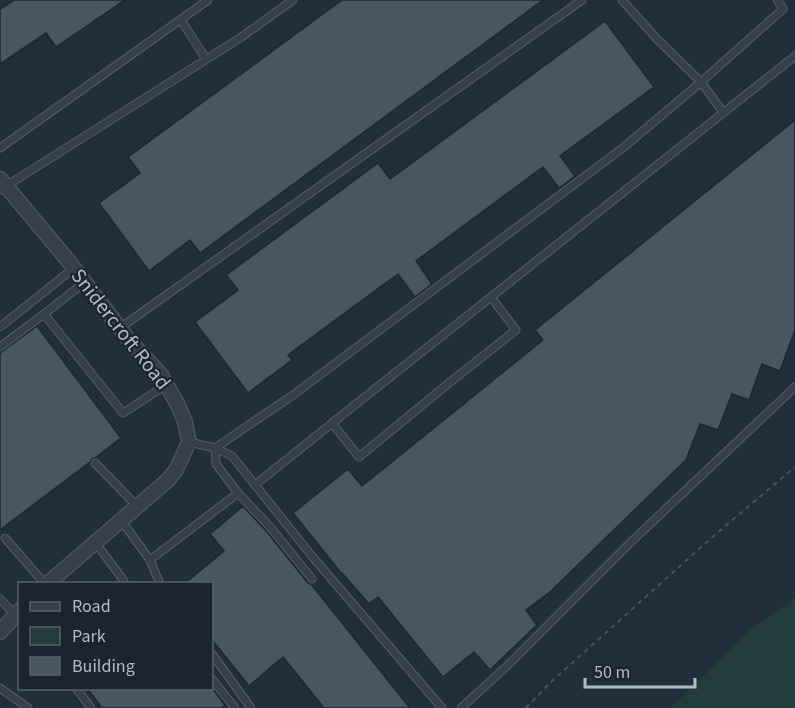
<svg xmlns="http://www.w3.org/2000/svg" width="795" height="708" font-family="'Source Sans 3',sans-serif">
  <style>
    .green { fill: #243b3b }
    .building { fill: #485663; stroke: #1d2731; stroke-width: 1.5 }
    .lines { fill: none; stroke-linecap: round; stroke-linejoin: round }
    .service-casing { stroke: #545e68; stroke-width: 9 }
    .minor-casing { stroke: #545e68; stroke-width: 16 }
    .path { stroke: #425758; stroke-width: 2; stroke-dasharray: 4.5 4.5; stroke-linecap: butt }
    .service { stroke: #36404a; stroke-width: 7 }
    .minor { stroke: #36404a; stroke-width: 14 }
    .labels { text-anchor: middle; stroke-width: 4.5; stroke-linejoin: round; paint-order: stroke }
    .street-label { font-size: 21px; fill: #b1bbc6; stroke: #1b252f }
  </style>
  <rect width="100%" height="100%" fill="#222f3a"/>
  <polygon class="green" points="795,598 795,708 671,708 753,627"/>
  <g class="building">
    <polygon points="14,0 125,0 56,47 46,33 0,64 0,9"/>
    <polygon points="342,0 543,0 200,253 190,240 149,271 99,203 140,173 128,157"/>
    <polygon points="605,21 654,87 560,156 575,176 559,188 543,167 416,261 432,284 415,297 398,274 288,355 292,360 248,393 195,322 238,290 226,275 378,163 390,179"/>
    <polygon points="795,120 795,330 780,371 762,364 749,400 732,394 718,430 700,424 686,460 550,592 526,610 537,625 490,670 474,652 443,677 378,597 369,604 342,573 341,573 293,513 348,469 362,486 543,340 535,330"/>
    <polygon points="37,326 121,438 95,458 92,459 90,462 0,530 0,353"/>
    <polygon points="243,506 267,532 308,583 311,584 410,708 324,708 283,657 249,686 212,640 212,584 184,584 224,551 210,534"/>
    <polygon points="87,688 212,688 225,705 222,708 102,708"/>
  </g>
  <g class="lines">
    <g class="service-casing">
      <g id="service">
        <polyline points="622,0 657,39 701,82 783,9 777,0"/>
        <polyline points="181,20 206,59"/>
        <polyline points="0,148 208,0"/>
        <polyline points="0,190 240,38 293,0"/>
        <polyline points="85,282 44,314 123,413 166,385"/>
        <polyline points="0,327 74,268"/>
        <polyline points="120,328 582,0"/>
        <polyline points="0,347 44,314"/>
        <polyline points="332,423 359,457 449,383 516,330 491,297"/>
        <polyline points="215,448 293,395 624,147 701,82 723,112"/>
        <polyline points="215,448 232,456 311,555 442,708"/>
        <polyline points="95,463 137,506"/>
        <polyline points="255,485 356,404 795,56"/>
        <polyline points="238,493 271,528 312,579"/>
        <polyline points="121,520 150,560 238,493 216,464 215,448 189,442"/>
        <polyline points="5,538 45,584"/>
        <polyline points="95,542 124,581 122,584"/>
        <polyline points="150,560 160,584"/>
        <polyline points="0,599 15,615"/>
        <polyline points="212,654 251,708"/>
        <polyline points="212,679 235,708"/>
        <polyline points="0,688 28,708"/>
        <polyline points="76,688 91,708"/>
        <polyline points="461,708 508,665 632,541 795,387"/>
      </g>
    </g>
    <g class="minor-casing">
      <g id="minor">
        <polyline points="0,179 71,264 128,339 161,375 178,405 185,422 189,442 176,470 168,480 47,584"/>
        <polyline points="0,632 20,610"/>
      </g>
    </g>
    <polyline class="path" points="526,708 552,681 717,533 795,467"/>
    <use href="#service" class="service"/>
    <use href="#minor" class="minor"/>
  </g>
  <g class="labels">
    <g class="street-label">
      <text transform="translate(121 329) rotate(52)" y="7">Snidercroft Road</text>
    </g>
  </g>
  <rect x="18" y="582" width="195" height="108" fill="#1b252f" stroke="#57616b" stroke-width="1.5"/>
  <rect x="30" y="602" width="30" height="9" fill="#36404a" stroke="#57616b" stroke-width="1.5"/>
  <text x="72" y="612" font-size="18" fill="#b1bbc6">Road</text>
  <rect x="30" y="627" width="30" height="18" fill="#243b3b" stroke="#57616b" stroke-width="1.5"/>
  <text x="72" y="642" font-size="18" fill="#b1bbc6">Park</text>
  <rect x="30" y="657" width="30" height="18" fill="#485663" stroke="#57616b" stroke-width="1.5"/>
  <text x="72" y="672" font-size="18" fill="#b1bbc6">Building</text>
  <path d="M585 678v9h110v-9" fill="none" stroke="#b1bbc6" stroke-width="3"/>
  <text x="594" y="678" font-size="18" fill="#b1bbc6" stroke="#1b252f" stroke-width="4.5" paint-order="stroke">50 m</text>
</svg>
